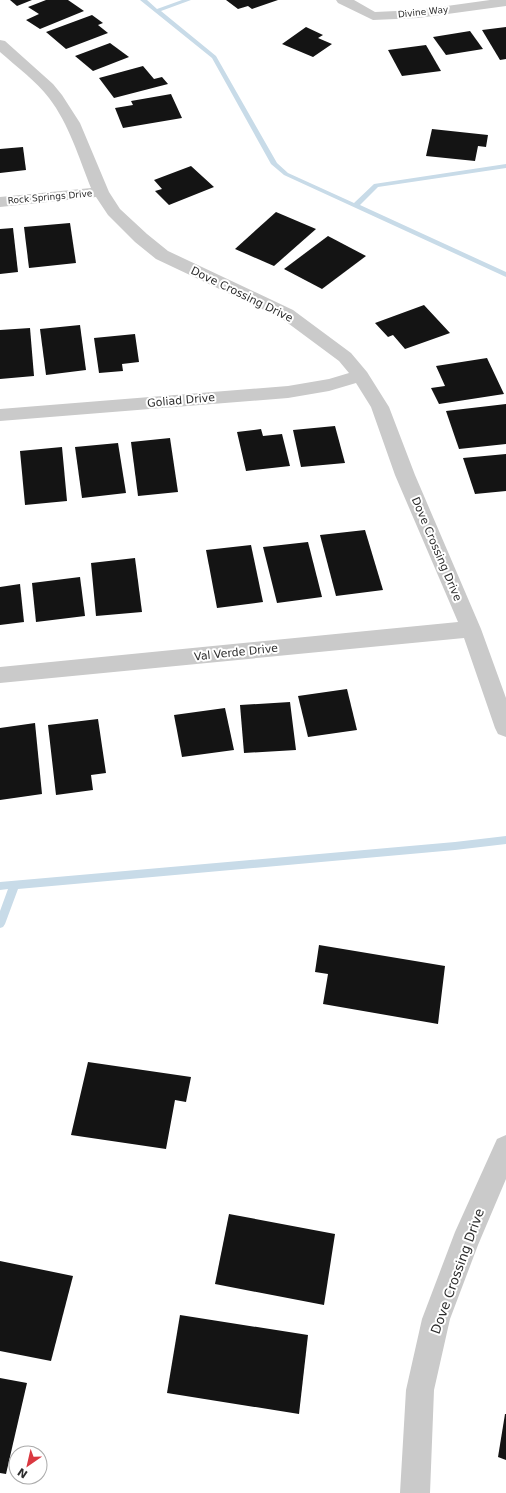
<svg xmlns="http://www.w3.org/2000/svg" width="506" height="1493" font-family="'DejaVu Sans',sans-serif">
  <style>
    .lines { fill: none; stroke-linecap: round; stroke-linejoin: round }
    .stream { fill: #c8dbe8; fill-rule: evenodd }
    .building { fill: #141414 }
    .minor { fill: #cacaca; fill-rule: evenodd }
    .labels { text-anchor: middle; stroke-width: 4; stroke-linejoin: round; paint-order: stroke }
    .far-street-label { font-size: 9px; fill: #2d2d2d; stroke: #fff }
    .street-label { font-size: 11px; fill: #2d2d2d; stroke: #fff }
    .near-street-label { font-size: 13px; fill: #2d2d2d; stroke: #fff }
  </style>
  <rect width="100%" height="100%" fill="#fff"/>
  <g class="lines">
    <g class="stream">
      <polygon points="140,0 147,0 157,9 182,0 191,0 161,11 216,56 277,163 288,173 354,203 374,184 506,164 506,168 378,187 360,205 506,272 506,277 284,175 271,164 212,58"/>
      <polygon points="506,836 506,844 455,850 18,889 5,924 3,927 0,928 0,911 8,889 0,890 0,882 455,842"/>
    </g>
  </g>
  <g class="building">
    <polygon points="10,0 32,0 17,6"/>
    <polygon points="46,0 68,0 84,11 40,29 26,20 39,14 28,7"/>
    <polygon points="226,0 278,0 252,9 248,6 238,9"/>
    <polygon points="92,15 103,23 98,25 108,33 66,49 46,32"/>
    <polygon points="306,27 323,35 318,38 332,44 313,57 282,44"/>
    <polygon points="506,27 506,59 500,60 482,30"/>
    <polygon points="470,31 483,49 446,55 433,37"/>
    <polygon points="110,43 129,57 93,71 75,56"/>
    <polygon points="426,45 441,71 402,76 388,50"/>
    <polygon points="143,66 154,79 162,77 168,84 114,98 99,78"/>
    <polygon points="171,94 182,118 123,128 115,108 133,105 131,101"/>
    <polygon points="432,129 488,135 486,147 478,146 475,161 426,156"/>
    <polygon points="23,147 26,170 0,173 0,149"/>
    <polygon points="191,166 214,187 169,205 155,191 162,189 154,180"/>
    <polygon points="276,212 316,229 274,266 235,249"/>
    <polygon points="70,223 76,263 29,268 24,227"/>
    <polygon points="13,228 18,272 0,274 0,229"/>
    <polygon points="328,236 366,256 322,289 284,269"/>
    <polygon points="424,305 450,333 405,349 393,335 388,337 375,323"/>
    <polygon points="80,325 86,370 46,375 40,329"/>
    <polygon points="30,328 34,376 0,379 0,330"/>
    <polygon points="135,334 139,362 122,364 123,371 99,373 94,338"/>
    <polygon points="487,358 504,394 439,404 431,388 445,386 436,366"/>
    <polygon points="506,404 506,444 459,449 446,411"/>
    <polygon points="335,426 345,463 301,467 293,430"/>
    <polygon points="261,429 263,436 282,434 290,466 246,471 237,432"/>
    <polygon points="170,438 178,492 138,496 131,442"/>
    <polygon points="118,443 126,493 82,498 75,447"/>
    <polygon points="62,447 67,501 25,505 20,451"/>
    <polygon points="506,454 506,491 475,494 463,458"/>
    <polygon points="365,530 383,590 336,596 320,535"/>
    <polygon points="308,542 322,597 277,603 263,547"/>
    <polygon points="251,545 263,602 217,608 206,550"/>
    <polygon points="135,558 142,612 96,616 91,563"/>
    <polygon points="80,577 85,616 36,622 32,583"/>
    <polygon points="20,584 24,622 0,625 0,587"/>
    <polygon points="347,689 357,730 308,737 298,696"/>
    <polygon points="290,702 296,750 244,753 240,705"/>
    <polygon points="225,708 234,750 182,757 174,715"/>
    <polygon points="98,719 106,773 91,775 93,790 56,795 48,725"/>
    <polygon points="35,723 42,794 0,800 0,728"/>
    <polygon points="319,945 445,966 438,1024 323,1004 328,974 315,972"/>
    <polygon points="88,1062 191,1077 186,1102 175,1100 166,1149 71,1135"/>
    <polygon points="229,1214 335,1234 324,1305 215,1284"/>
    <polygon points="0,1261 73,1276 51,1361 0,1351"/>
    <polygon points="180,1315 308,1335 299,1414 167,1393"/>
    <polygon points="0,1378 27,1383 6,1474 0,1473"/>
    <polygon points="505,1414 506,1414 506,1460 498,1457"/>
  </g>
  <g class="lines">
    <g class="minor">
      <polygon points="336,0 354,0 375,12 418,10 490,0 506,0 506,6 418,18 373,20 338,3"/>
      <path d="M 0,40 L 5,41 L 53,84 L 62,95 L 80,123 L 109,192 L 120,209 L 147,234 L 168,251 L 293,310 L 351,353 L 367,372 L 389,407 L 415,475 L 481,629 L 506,698 L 506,737 L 498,734 L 495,728 L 464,638 L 0,683 L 0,667 L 458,622 L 395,475 L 371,407 L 356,383 L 329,391 L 288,398 L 0,421 L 0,409 L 288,386 L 329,379 L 349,373 L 339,361 L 281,318 L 156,259 L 135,242 L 108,215 L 96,197 L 0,207 L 0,197 L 91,188 C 79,158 69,124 49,98 C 36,81 17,67 0,52 Z"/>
      <polygon points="506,1135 506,1179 478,1245 450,1319 434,1390 430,1493 400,1493 406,1390 422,1319 455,1232 497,1139"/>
    </g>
  </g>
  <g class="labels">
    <g class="far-street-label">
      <text transform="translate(423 12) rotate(-6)" y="3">Divine Way</text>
      <text transform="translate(50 197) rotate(-5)" y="3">Rock Springs Drive</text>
    </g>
    <g class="street-label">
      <text transform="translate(242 294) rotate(26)" y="4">Dove Crossing Drive</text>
      <text transform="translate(181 400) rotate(-5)" y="4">Goliad Drive</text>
      <text transform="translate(437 549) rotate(67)" y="4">Dove Crossing Drive</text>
      <text transform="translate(236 652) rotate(-6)" y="4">Val Verde Drive</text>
    </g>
    <g class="near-street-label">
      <text transform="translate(457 1271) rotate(-70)" y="5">Dove Crossing Drive</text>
    </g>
  </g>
  <g transform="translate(28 1465) rotate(214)"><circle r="19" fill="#ffffff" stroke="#ababab"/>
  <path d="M0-3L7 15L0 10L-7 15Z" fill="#da3840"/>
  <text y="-6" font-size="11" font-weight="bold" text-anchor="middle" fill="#2d2d2d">N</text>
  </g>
</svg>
